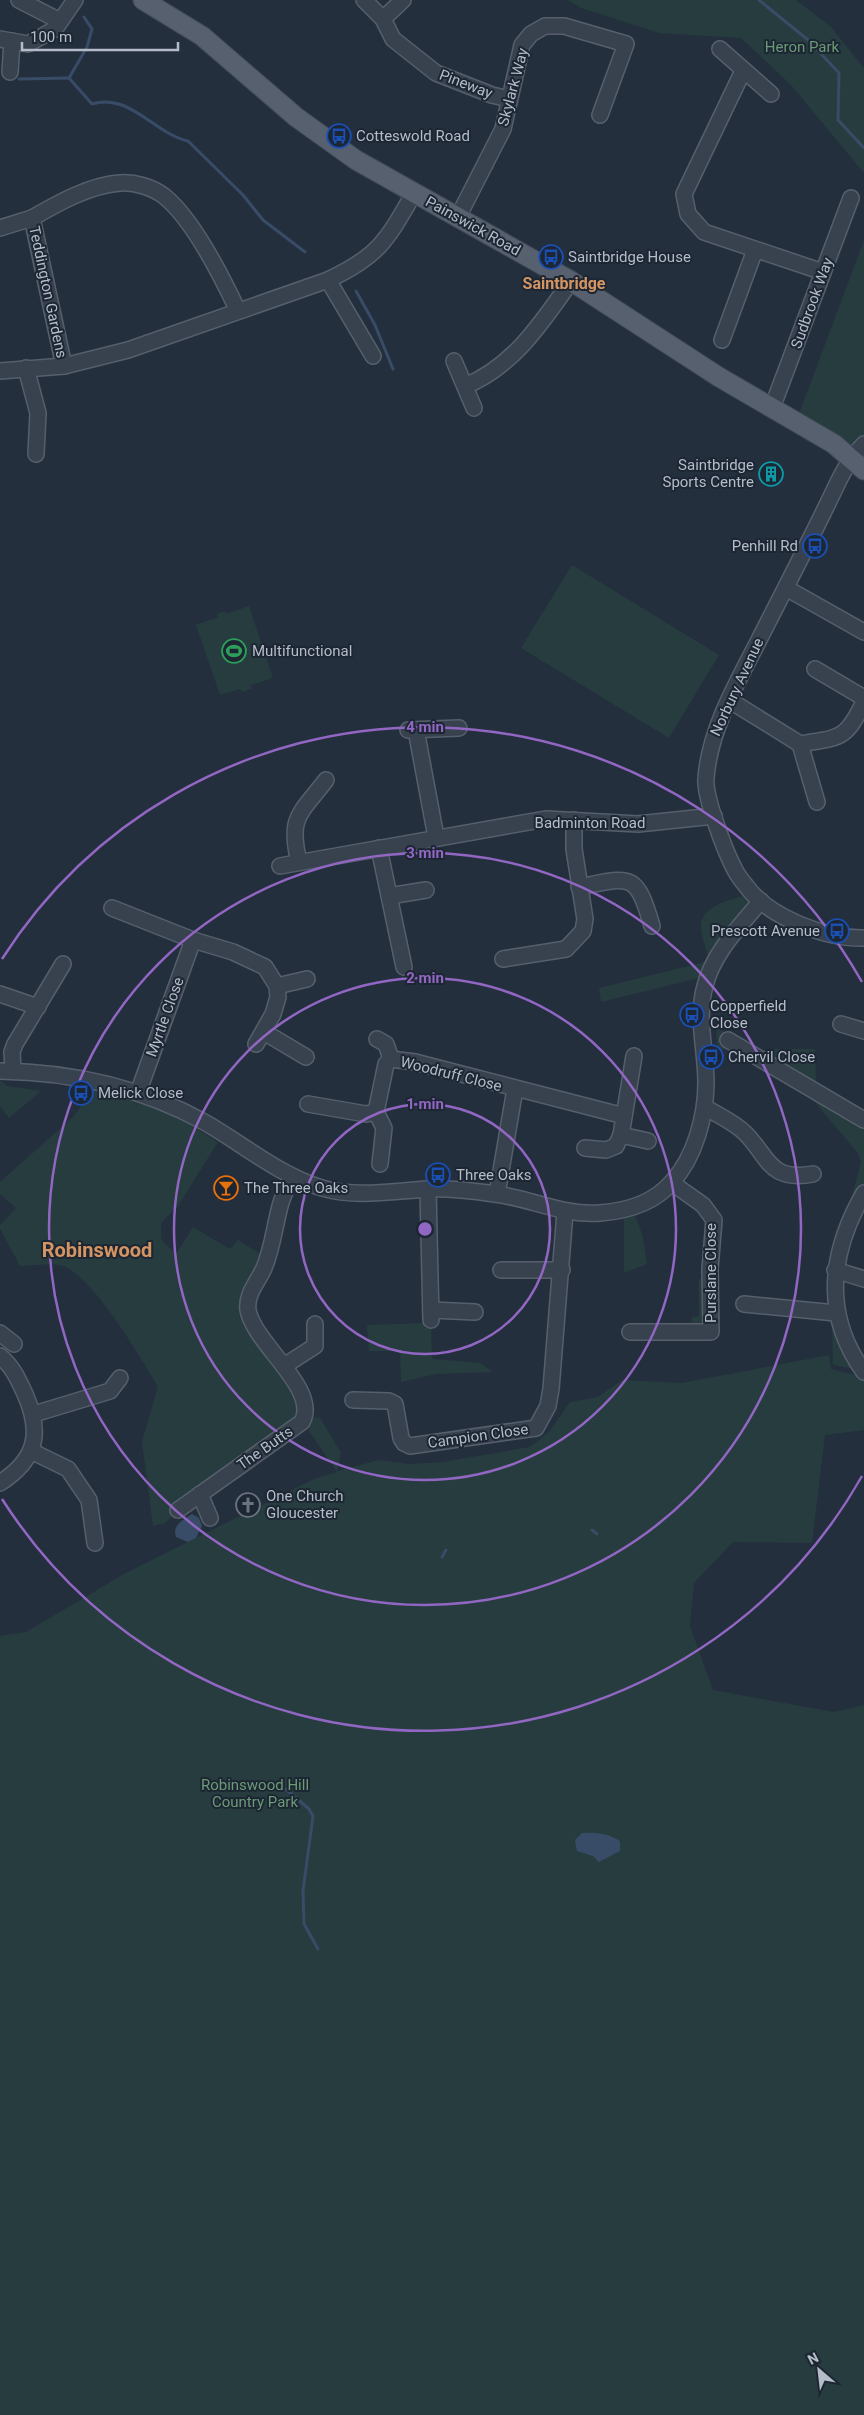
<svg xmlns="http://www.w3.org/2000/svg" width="864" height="2415" font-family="Roboto,sans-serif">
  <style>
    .green { fill: #263c3f }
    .water { fill: #394c67 }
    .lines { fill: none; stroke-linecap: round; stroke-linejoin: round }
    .stream { stroke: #394c67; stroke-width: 3 }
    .minor-casing { stroke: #565f6c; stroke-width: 18 }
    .major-casing { stroke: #414a57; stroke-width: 21 }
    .minor { stroke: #38414e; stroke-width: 15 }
    .major { stroke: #56606e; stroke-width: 19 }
    .ring { fill: none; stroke: #9266c3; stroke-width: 2.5 }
    .labels { text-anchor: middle; stroke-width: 4; stroke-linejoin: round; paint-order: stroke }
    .park-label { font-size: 15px; fill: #6b9a76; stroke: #1d2633 }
    .street-label { font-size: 15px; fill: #b4bcc9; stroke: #1d2633 }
    .poi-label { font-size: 15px; fill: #b4bcc9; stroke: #1d2633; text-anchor: start }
    .neighbourhood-label { font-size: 16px; font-weight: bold; fill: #d59563; stroke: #1d2633 }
    .district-label { font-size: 20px; font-weight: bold; fill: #d59563; stroke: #1d2633 }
    .centre { fill: #9266c3; stroke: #1d2633; stroke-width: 2.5 }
    .ring-label { font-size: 15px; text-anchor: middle; font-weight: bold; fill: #9266c3; stroke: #1d2633; stroke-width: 4; stroke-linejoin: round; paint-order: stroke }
  </style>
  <rect width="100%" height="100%" fill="#242f3e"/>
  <g class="green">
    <polygon points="568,0 796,0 831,27 864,68 864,173 791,85 741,38 659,33 581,8"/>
    <polygon points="864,240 864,470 796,422"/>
    <polygon points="572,565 719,655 669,738 521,648"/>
    <polygon points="249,606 273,678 251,685 252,689 242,692 240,689 220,695 196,625 218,617 217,614 225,611 226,614"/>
    <path d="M 752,893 L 761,901 L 707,976 L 601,1002 L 599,988 L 709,961 C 707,950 702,940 701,929 C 699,904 733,900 752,893 Z"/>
    <polygon points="716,1025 728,1035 729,1047 717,1052"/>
    <polygon points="773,1049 815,1049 816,1084 768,1055"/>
    <polygon points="785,1079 864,1123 864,1185 854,1204 851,1199 861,1162 858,1153 813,1100"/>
    <polygon points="0,1080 7,1086 41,1091 9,1118 0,1106"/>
    <path d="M 94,1090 C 140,1096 179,1118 218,1142 L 178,1206 L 161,1223 L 161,1239 L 176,1254 L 193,1227 L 230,1249 L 238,1240 L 267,1258 L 248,1299 L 306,1414 L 178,1510 L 165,1523 L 153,1526 L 142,1442 L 158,1386 C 141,1359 90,1270 59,1265 C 47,1263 32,1266 20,1266 L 0,1229 L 0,1225 L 16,1208 L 0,1194 L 0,1182 L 73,1117 Z"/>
    <polygon points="632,1207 643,1237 647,1264 624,1273 624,1223 622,1210"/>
    <polygon points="699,1279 705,1279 704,1320 700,1325 691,1327 692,1317 699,1316"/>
    <polygon points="832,1321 835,1321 859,1370 833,1365"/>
    <polygon points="425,1323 425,1328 431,1328 432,1359 480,1363 493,1372 436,1374 401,1382 400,1351 369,1351 367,1325"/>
    <polygon points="829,1355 831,1369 864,1377 864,1430 825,1435 812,1543 733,1542 694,1583 690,1626 713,1690 834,1712 864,1705 864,2415 0,2415 0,1636 26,1632 124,1574 316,1478 337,1472 309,1431 310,1417 320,1418 341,1453 337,1471 379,1460 410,1464 442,1462 530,1447 549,1432 570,1402 598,1397 622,1380 682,1383"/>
  </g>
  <g class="water">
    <path d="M 192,1514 L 199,1518 L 202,1526 L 196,1538 L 188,1542 L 176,1537 C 172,1525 183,1520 192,1514 Z"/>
    <path d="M 582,1833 C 596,1832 607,1833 620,1841 L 620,1851 L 599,1862 L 593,1856 L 577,1851 L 575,1840 Z"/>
  </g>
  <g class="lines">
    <g class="stream">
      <polyline points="759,0 808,40 839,73 838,120 864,148"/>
      <path d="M 69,78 L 92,104 C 129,92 155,134 188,141 L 243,195 L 263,220 L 305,252"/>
      <polyline points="69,78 87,47 92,29 84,17"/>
      <polyline points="19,79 69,78"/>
      <polyline points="356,291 375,325 393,369"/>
      <polyline points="592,1530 597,1534"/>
      <polyline points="442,1557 446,1550"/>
      <polyline points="286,1789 309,1809 313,1816 303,1891 304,1924 318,1949"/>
    </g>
    <g class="minor-casing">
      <g id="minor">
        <polyline points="19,0 60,21"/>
        <polyline points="364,0 383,19 393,39 436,73 492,95 509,99"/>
        <polyline points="383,19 403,0"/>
        <polyline points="0,39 28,44 55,29 75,0"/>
        <polyline points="720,49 771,94"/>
        <polyline points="743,71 684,194 688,214 704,232 823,272"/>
        <polyline points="10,72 12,41"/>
        <polyline points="458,217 503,129 522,45 531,34 545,26 564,26 626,44 600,115"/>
        <polyline points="0,228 32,218"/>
        <polyline points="328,280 373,356"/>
        <polyline points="722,340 755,250"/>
        <polyline points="454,361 474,408"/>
        <path d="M 64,366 L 32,218 C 58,203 90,185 120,183 C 135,182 152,187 164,196 C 193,219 222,277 238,311"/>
        <polyline points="26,368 38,413 36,454"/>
        <path d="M 0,371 L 64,366 L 128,350 L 328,280 C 379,256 387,240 414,193"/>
        <path d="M 465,386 C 513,367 543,321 571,281"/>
        <polyline points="772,408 851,198"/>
        <path d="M 864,444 L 851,458 L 839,480 C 815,531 789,581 763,632 C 740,678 710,726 706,778 C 704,796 725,851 734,868 C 737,875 742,881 747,887 C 770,918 826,939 864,938"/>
        <polyline points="786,588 864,632"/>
        <polyline points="815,669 864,698"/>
        <polyline points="729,700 800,744 817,802"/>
        <polyline points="408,730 459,728"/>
        <polyline points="416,730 436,837"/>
        <path d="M 800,744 C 840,737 845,741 864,702"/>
        <polyline points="379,848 404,967"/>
        <path d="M 299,862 C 288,817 300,814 326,780"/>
        <polyline points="280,866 546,819 638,824 714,816"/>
        <path d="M 579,887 C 631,877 636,871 652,926"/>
        <polyline points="389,896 426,890"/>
        <polyline points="112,908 193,940 233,952 265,967 277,986 278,997 273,1014 256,1044"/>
        <polyline points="503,959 566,949 583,931 585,919 574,849 574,820"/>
        <polyline points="277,986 307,979"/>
        <polyline points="0,994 38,1007"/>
        <polyline points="841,1024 864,1031"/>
        <polyline points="264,1032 306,1057"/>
        <polyline points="377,1039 386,1044 391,1059"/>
        <polyline points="728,1040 864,1120"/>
        <path d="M 0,1071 C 71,1072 143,1088 206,1123 C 244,1145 279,1175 322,1188 C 356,1198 393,1191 428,1189 C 450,1188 473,1191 495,1194 C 530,1198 563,1216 600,1213 C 627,1211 654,1203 672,1182 C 695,1157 706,1116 706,1082 C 706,1051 696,1017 705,986 C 713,953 740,926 761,901"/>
        <polyline points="13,1071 12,1052 15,1044 63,964"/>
        <polyline points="138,1093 193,940"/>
        <polyline points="308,1104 366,1114 376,1112 386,1064 391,1059 415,1062 624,1116"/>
        <path d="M 705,1107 C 717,1115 734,1122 745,1133 C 769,1157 769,1182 813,1174"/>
        <polyline points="376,1112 384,1128 380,1164"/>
        <polyline points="621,1135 648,1141"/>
        <polyline points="585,1148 606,1150 616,1146 621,1135 634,1056"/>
        <polyline points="428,1189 431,1320"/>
        <path d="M 864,1193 C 830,1252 822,1314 864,1372"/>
        <polyline points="497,1194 515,1089"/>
        <polyline points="501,1270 562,1270"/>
        <polyline points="835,1270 864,1279"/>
        <polyline points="744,1304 836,1313"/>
        <polyline points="431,1310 475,1312"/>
        <polyline points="630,1332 711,1332 710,1269 714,1220 703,1205 672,1183"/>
        <polyline points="0,1333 14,1344"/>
        <path d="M 0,1356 C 13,1367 18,1379 25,1394 C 42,1433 37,1459 0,1483"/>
        <polyline points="284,1366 315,1346 315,1324"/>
        <polyline points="353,1400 389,1401 395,1404 401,1438 404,1443 410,1446 536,1428 548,1406 551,1389 565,1212"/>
        <polyline points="34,1414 110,1391 120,1378"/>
        <polyline points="31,1451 68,1469 89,1500 95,1543"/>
        <polyline points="200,1494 210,1518"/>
        <path d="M 178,1510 L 302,1422 C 320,1389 254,1344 248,1310 C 246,1293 258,1282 264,1268 C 277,1237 274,1208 292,1177"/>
      </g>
    </g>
    <g class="major-casing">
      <polyline id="major" points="143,0 202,36 296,117 356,160 571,281 719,377 834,444 864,470"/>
    </g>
    <use href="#minor" class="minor"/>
    <use href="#major" class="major"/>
  </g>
  <g class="ring">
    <circle cx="425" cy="1229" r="125"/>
    <circle cx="425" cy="1229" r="251"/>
    <circle cx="425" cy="1229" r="376"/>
    <path d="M862 1476A502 502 0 0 1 2 1499M2 959A502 502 0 0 1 862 982"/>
  </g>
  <defs>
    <g id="bus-ring" transform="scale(1.25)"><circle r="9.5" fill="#1d2633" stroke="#1a4fb4" stroke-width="1.5"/><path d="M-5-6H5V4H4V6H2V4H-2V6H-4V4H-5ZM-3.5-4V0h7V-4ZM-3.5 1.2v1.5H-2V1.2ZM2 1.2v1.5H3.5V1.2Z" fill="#1a4fb4"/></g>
    <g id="building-ring" transform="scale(1.25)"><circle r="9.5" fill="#1d2633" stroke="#0f9aa8" stroke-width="1.5"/><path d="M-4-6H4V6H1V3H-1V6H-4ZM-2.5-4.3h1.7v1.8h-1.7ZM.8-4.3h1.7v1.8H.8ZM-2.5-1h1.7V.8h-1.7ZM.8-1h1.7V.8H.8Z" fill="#0f9aa8"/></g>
    <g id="stadium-ring" transform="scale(1.25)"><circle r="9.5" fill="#1d2633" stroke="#2e9e5b" stroke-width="1.5"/><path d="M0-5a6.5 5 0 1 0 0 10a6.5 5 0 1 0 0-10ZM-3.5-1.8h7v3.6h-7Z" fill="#2e9e5b"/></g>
    <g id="bar-ring" transform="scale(1.25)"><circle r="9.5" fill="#1d2633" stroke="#e8710a" stroke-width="1.5"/><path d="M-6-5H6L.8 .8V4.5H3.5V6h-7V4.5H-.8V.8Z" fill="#e8710a"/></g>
    <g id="church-ring" transform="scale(1.25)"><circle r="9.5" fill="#1d2633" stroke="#6b7280" stroke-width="1.5"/><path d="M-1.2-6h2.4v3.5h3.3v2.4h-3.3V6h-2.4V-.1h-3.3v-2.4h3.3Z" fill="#6b7280"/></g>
  </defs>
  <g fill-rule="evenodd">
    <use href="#bus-ring" x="339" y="136"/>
    <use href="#bus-ring" x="551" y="257"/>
    <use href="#building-ring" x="771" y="474"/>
    <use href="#bus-ring" x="815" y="546"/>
    <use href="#stadium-ring" x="234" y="651"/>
    <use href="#bus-ring" x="837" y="931"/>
    <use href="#bus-ring" x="692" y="1015"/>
    <use href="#bus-ring" x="711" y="1057"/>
    <use href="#bus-ring" x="81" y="1093"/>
    <use href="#bus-ring" x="438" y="1175"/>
    <use href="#bar-ring" x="226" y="1188"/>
    <use href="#church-ring" x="248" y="1505"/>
  </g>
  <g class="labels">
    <g class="park-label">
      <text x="802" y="52">Heron Park</text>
      <text x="255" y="1790">Robinswood Hill<tspan x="255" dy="17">Country Park</tspan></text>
    </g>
    <g class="street-label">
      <text transform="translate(466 84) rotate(21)" y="5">Pineway</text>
      <text transform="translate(513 87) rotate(-75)" y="5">Skylark Way</text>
      <text transform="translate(473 226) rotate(29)" y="5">Painswick Road</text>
      <text transform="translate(48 292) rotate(78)" y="5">Teddington Gardens</text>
      <text transform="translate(812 303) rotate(-70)" y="5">Sudbrook Way</text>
      <text transform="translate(737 687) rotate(-65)" y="5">Norbury Avenue</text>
      <text x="590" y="828">Badminton Road</text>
      <text transform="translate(165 1017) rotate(-70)" y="5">Myrtle Close</text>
      <text transform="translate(451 1074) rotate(14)" y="5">Woodruff Close</text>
      <text transform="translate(711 1273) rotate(-90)" y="5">Purslane Close</text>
      <text transform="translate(478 1436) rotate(-8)" y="5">Campion Close</text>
      <text transform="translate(265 1448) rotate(-35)" y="5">The Butts</text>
    </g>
    <g class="poi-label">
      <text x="356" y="141">Cotteswold Road</text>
      <text x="568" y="262">Saintbridge House</text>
      <text x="754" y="470" text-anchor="end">Saintbridge<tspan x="754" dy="17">Sports Centre</tspan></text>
      <text x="798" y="551" text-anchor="end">Penhill Rd</text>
      <text x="252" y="656">Multifunctional</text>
      <text x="820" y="936" text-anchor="end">Prescott Avenue</text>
      <text x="710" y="1011">Copperfield<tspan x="710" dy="17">Close</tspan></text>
      <text x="728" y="1062">Chervil Close</text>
      <text x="98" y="1098">Melick Close</text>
      <text x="456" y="1180">Three Oaks</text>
      <text x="244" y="1193">The Three Oaks</text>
      <text x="266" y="1501">One Church<tspan x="266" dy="17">Gloucester</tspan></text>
    </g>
    <g class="neighbourhood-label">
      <text x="564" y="289">Saintbridge</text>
    </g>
    <g class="district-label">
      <text x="97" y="1257">Robinswood</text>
    </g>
  </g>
  <circle cx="425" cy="1229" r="8" class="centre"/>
  <g class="ring-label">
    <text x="425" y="732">4 min</text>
    <text x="425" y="858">3 min</text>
    <text x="425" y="983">2 min</text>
    <text x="425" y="1109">1 min</text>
  </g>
  <g transform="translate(819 2370) rotate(332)" stroke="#1d2633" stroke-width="4" paint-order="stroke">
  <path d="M0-4L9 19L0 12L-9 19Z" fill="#b4bcc9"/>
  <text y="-8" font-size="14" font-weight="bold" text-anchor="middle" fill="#b4bcc9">N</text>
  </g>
  <path d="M22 42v8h156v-8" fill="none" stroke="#b4bcc9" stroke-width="2.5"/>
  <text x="30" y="42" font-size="15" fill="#b4bcc9" stroke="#1d2633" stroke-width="4" paint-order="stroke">100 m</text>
</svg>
